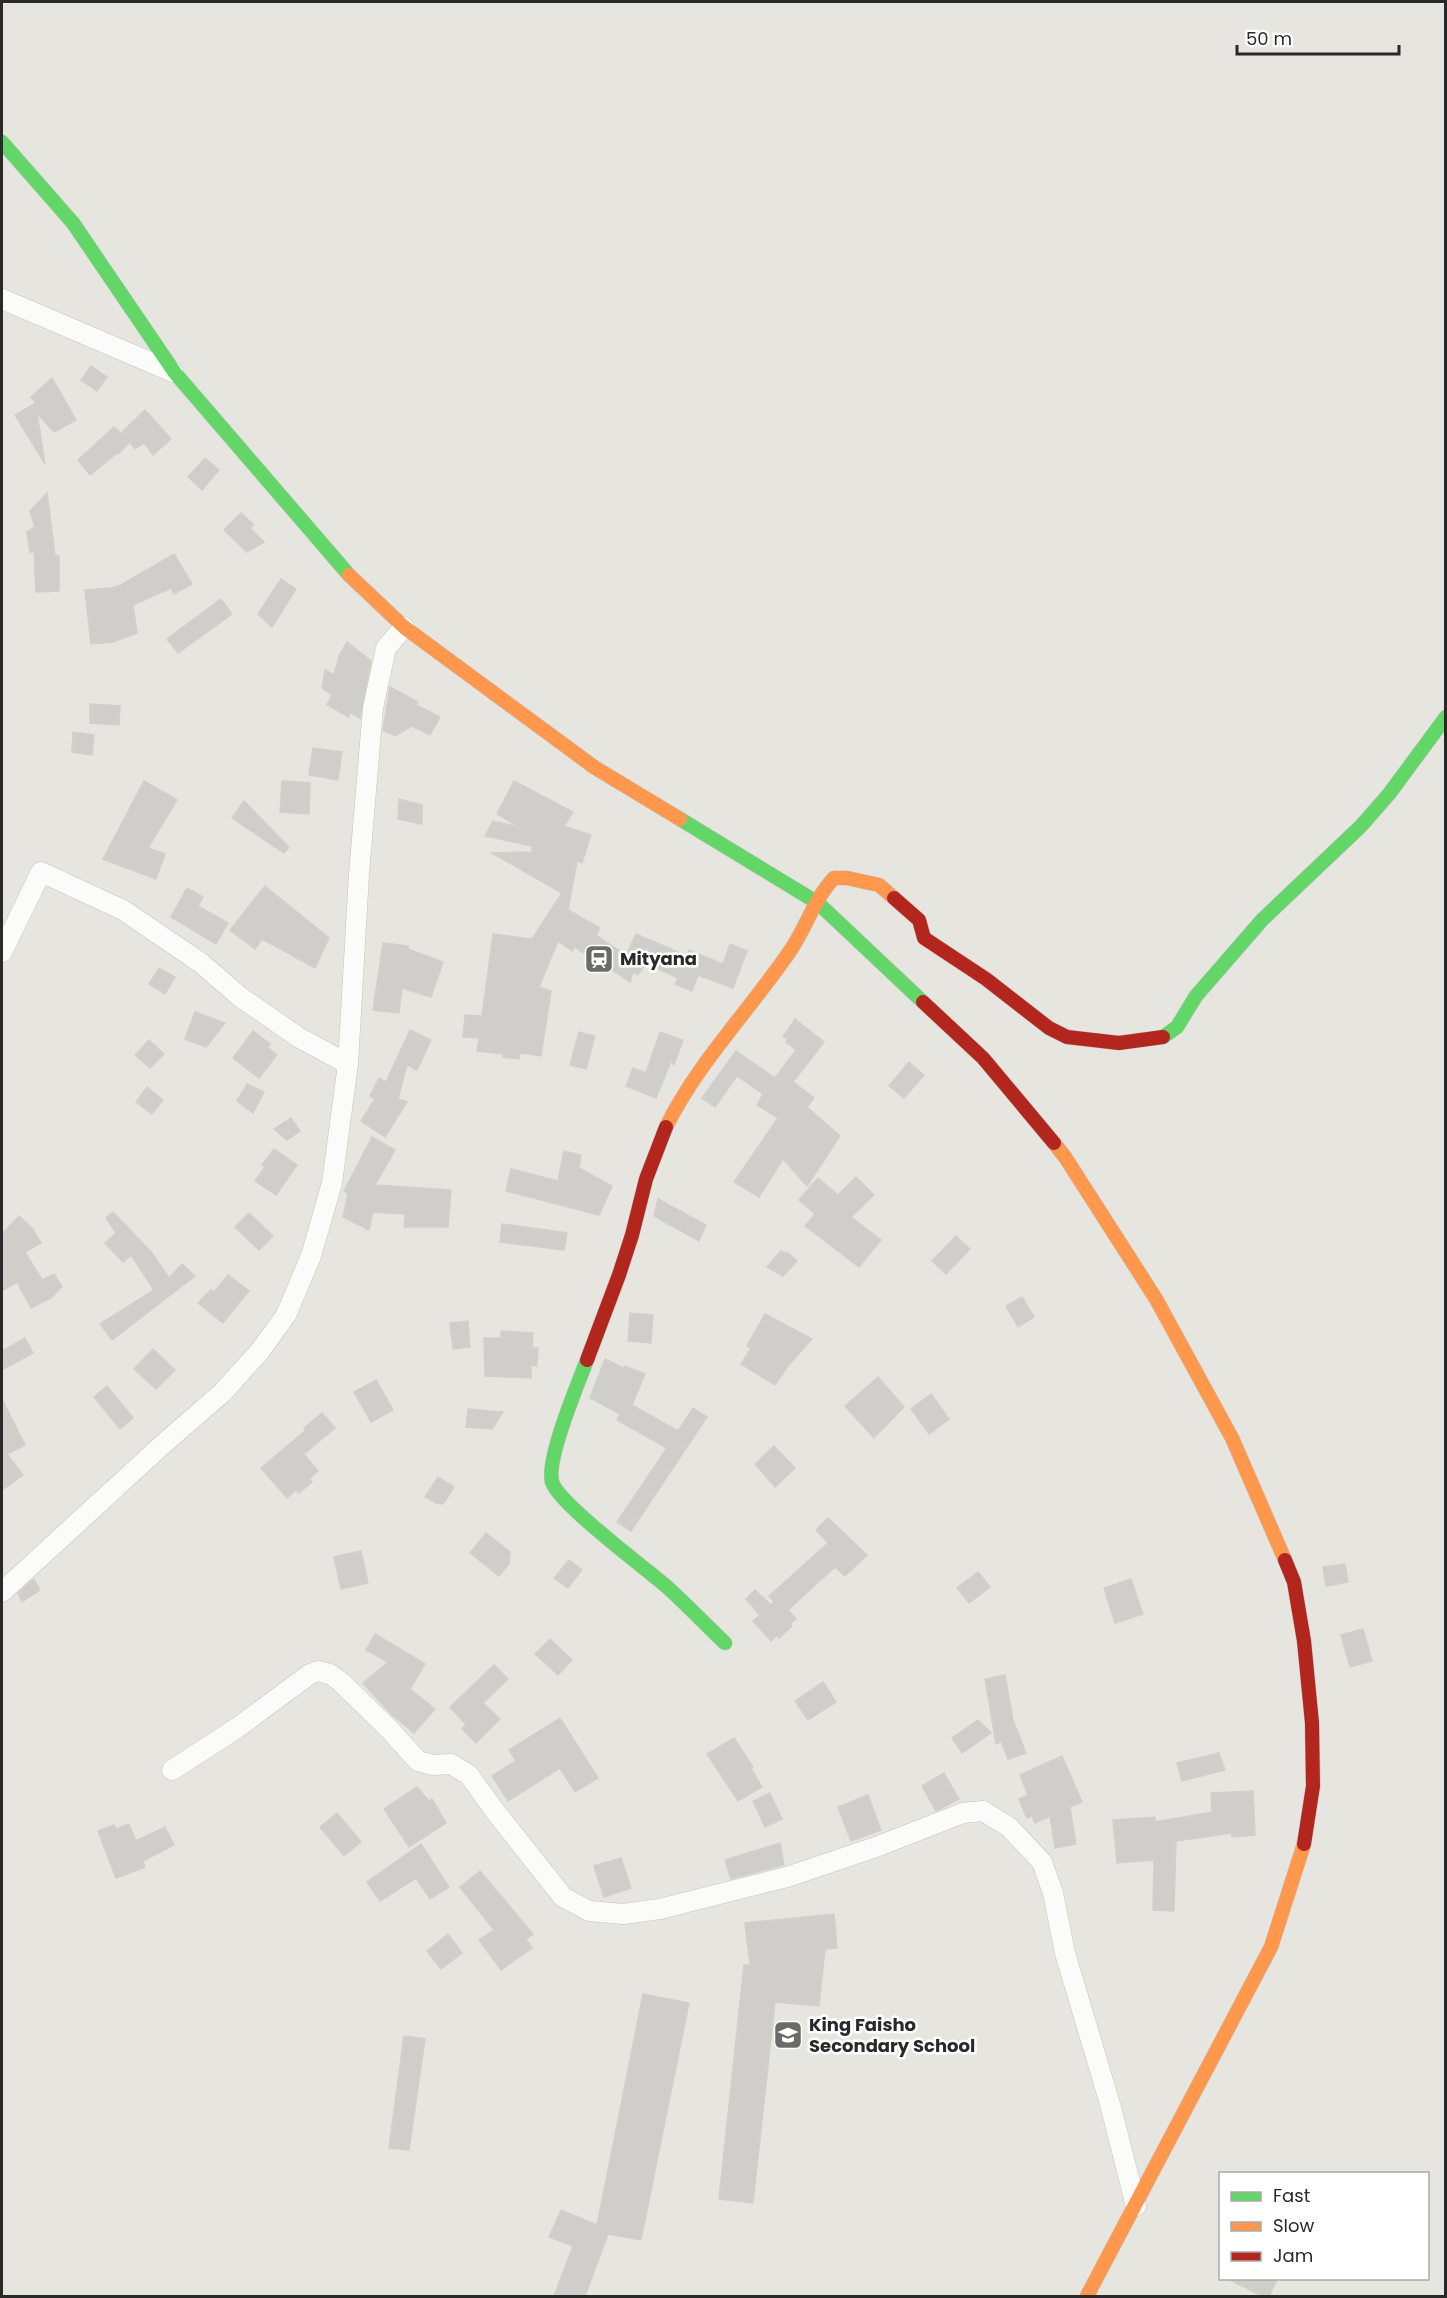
<svg xmlns="http://www.w3.org/2000/svg" width="1447" height="2298" font-family="Poppins,sans-serif">
  <style>
    .building { fill: #cfceca; stroke: #d1d0cb; stroke-width: 1.5 }
    .lines { fill: none; stroke-linecap: round; stroke-linejoin: round }
    .street-casing { stroke: #c4c4c4; stroke-width: 21 }
    .fast-casing { stroke: #c4c4c4; stroke-width: 15 }
    .slow-casing { stroke: #c4c4c4; stroke-width: 15 }
    .jam-casing { stroke: #c4c4c4; stroke-width: 15 }
    .street { stroke: #fbfbfa; stroke-width: 20 }
    .fast { stroke: #63d668; stroke-width: 14 }
    .slow { stroke: #ff974d; stroke-width: 14 }
    .jam { stroke: #b3261e; stroke-width: 14 }
    .labels { text-anchor: middle; stroke-width: 5; stroke-linejoin: round; paint-order: stroke }
    .poi-label { font-size: 18px; font-weight: bold; fill: #292929; stroke: #fff; text-anchor: start }
  </style>
  <rect width="100%" height="100%" fill="#e6e5df"/>
  <g class="building">
    <polygon points="91,366 107,377 97,391 81,380"/>
    <polygon points="52,378 76,420 54,432 37,413 45,464 15,415 36,403 31,397"/>
    <polygon points="145,410 171,439 153,455 144,443 135,449 130,442 118,454 117,453 90,475 78,460 114,427 126,438 122,432"/>
    <polygon points="205,458 219,470 202,490 188,477"/>
    <polygon points="47,493 55,556 59,556 59,591 36,592 34,550 30,553 27,532 35,527 30,511"/>
    <polygon points="241,513 254,525 250,528 264,542 247,552 224,530"/>
    <polygon points="174,554 192,584 174,594 171,588 133,605 137,633 113,642 91,644 85,590 111,588 121,585"/>
    <polygon points="281,579 296,589 272,627 258,614"/>
    <polygon points="221,599 232,614 178,653 167,639"/>
    <polygon points="347,642 371,661 360,718 349,712 349,717 327,705 332,695 322,688 325,670 334,675 339,656"/>
    <polygon points="390,687 418,702 416,705 440,717 430,735 412,726 395,736 383,730"/>
    <polygon points="90,704 120,706 119,725 90,723"/>
    <polygon points="73,732 94,735 92,755 72,752"/>
    <polygon points="313,748 342,752 338,780 309,775"/>
    <polygon points="144,781 177,800 148,848 165,854 156,879 103,859"/>
    <polygon points="282,781 310,783 309,814 280,812"/>
    <polygon points="514,781 573,812 564,826 591,835 582,863 577,861 568,910 600,928 596,935 626,955 636,934 687,956 689,950 723,964 730,944 747,951 733,988 698,975 692,991 675,984 678,978 646,963 638,975 633,972 630,982 584,951 583,953 575,947 572,951 558,941 539,987 551,991 541,1056 520,1053 519,1059 503,1057 503,1054 477,1051 479,1038 463,1037 465,1015 482,1016 493,934 532,939 562,893 492,853 532,852 532,846 485,836 493,821 519,827 497,814"/>
    <polygon points="399,799 422,805 422,824 398,819"/>
    <polygon points="244,801 289,847 284,853 232,818"/>
    <polygon points="265,886 329,938 315,968 262,939 255,949 230,930"/>
    <polygon points="187,888 203,897 198,906 228,923 216,944 171,917"/>
    <polygon points="383,943 408,946 408,949 443,962 431,997 402,988 399,1013 373,1010"/>
    <polygon points="159,968 175,977 165,994 149,984"/>
    <polygon points="195,1012 225,1023 206,1047 185,1039"/>
    <polygon points="795,1019 824,1042 793,1082 814,1098 807,1107 840,1136 807,1186 783,1159 759,1197 734,1182 778,1118 757,1105 763,1094 737,1076 715,1107 702,1098 736,1051 775,1078 796,1050 786,1042 788,1039 783,1037"/>
    <polygon points="410,1030 431,1040 417,1070 407,1065 398,1099 407,1102 385,1137 361,1121 375,1099 370,1096 379,1078 386,1082"/>
    <polygon points="253,1031 270,1044 268,1048 277,1055 259,1078 233,1058"/>
    <polygon points="579,1032 595,1036 586,1069 570,1065"/>
    <polygon points="660,1032 683,1040 674,1065 671,1061 656,1098 626,1086 633,1068 646,1073"/>
    <polygon points="149,1040 164,1054 150,1068 135,1055"/>
    <polygon points="909,1062 924,1075 904,1098 889,1086"/>
    <polygon points="247,1084 264,1092 253,1113 237,1101"/>
    <polygon points="147,1087 163,1100 152,1114 136,1102"/>
    <polygon points="291,1118 300,1131 287,1140 274,1129"/>
    <polygon points="372,1137 395,1150 375,1185 451,1190 448,1227 404,1227 405,1214 373,1212 369,1230 343,1217 348,1194 344,1191"/>
    <polygon points="274,1149 297,1165 276,1195 255,1181 265,1167 262,1165"/>
    <polygon points="564,1151 581,1155 579,1168 612,1186 599,1215 506,1191 511,1169 558,1181"/>
    <polygon points="856,1177 874,1195 851,1217 881,1240 859,1267 805,1226 815,1214 799,1200 818,1178 838,1195"/>
    <polygon points="658,1199 706,1225 699,1241 654,1216"/>
    <polygon points="113,1212 152,1253 169,1278 182,1264 195,1276 112,1340 100,1324 154,1290 131,1255 123,1262 105,1243 116,1233 106,1218"/>
    <polygon points="249,1213 273,1236 259,1250 235,1227"/>
    <polygon points="19,1216 32,1228 41,1243 25,1252 42,1280 54,1274 62,1287 51,1298 31,1308 17,1282 2,1291 2,1234"/>
    <polygon points="502,1224 567,1233 564,1250 500,1242"/>
    <polygon points="956,1236 970,1249 946,1274 932,1261"/>
    <polygon points="781,1251 789,1254 797,1261 783,1276 767,1267"/>
    <polygon points="228,1275 249,1291 223,1323 198,1303 211,1290 214,1292"/>
    <polygon points="1022,1297 1034,1317 1018,1327 1006,1306"/>
    <polygon points="630,1313 653,1315 651,1343 628,1341"/>
    <polygon points="765,1314 812,1339 787,1367 775,1385 741,1364 751,1348 747,1346"/>
    <polygon points="468,1321 470,1347 453,1349 450,1323"/>
    <polygon points="501,1331 533,1333 532,1348 538,1348 537,1366 531,1365 531,1378 485,1376 484,1338 501,1338"/>
    <polygon points="25,1338 33,1353 2,1370 2,1351"/>
    <polygon points="153,1349 175,1370 156,1389 134,1369"/>
    <polygon points="605,1359 625,1369 625,1366 645,1374 632,1405 678,1431 693,1408 707,1417 631,1531 617,1522 667,1448 617,1420 620,1414 590,1398"/>
    <polygon points="878,1377 904,1407 874,1438 845,1406"/>
    <polygon points="376,1380 393,1410 371,1422 354,1392"/>
    <polygon points="107,1386 133,1418 120,1429 94,1397"/>
    <polygon points="931,1394 949,1419 929,1434 911,1409"/>
    <polygon points="2,1399 25,1445 7,1454 23,1475 2,1490"/>
    <polygon points="468,1409 489,1411 503,1412 492,1429 466,1427"/>
    <polygon points="322,1413 335,1428 304,1454 318,1471 309,1479 312,1482 299,1493 296,1490 287,1498 261,1468 306,1430 304,1428"/>
    <polygon points="774,1446 795,1468 775,1487 755,1464"/>
    <polygon points="438,1477 454,1487 443,1504 436,1503 425,1497"/>
    <polygon points="828,1518 867,1555 845,1576 835,1567 788,1610 796,1619 790,1624 792,1626 779,1638 777,1635 771,1641 753,1621 760,1615 746,1599 755,1590 771,1605 774,1602 769,1596 828,1543 816,1530"/>
    <polygon points="486,1533 510,1552 509,1564 499,1576 470,1553"/>
    <polygon points="361,1551 368,1583 341,1589 334,1557"/>
    <polygon points="569,1560 582,1570 568,1588 554,1578"/>
    <polygon points="1345,1564 1348,1582 1326,1586 1323,1567"/>
    <polygon points="978,1572 990,1587 969,1603 957,1588"/>
    <polygon points="34,1579 40,1590 22,1602 18,1593"/>
    <polygon points="1131,1579 1143,1614 1115,1623 1104,1588"/>
    <polygon points="1363,1629 1372,1661 1350,1667 1341,1635"/>
    <polygon points="375,1634 425,1664 410,1689 435,1709 414,1733 391,1714 363,1683 388,1662 366,1650"/>
    <polygon points="550,1639 572,1660 558,1675 535,1654"/>
    <polygon points="494,1665 508,1679 483,1703 500,1719 476,1743 462,1729 466,1725 450,1707"/>
    <polygon points="1005,1675 1013,1720 1026,1753 1008,1759 1001,1741 996,1744 985,1679"/>
    <polygon points="823,1682 836,1702 808,1720 795,1701"/>
    <polygon points="560,1718 598,1778 575,1792 560,1768 508,1801 492,1776 516,1761 509,1750"/>
    <polygon points="978,1720 991,1733 962,1753 952,1738"/>
    <polygon points="734,1738 753,1767 751,1768 762,1787 738,1801 707,1754"/>
    <polygon points="1219,1753 1225,1770 1182,1781 1177,1763"/>
    <polygon points="1062,1756 1082,1802 1070,1807 1076,1844 1055,1848 1050,1816 1035,1823 1032,1816 1027,1818 1019,1799 1028,1795 1020,1775"/>
    <polygon points="944,1773 959,1799 936,1811 922,1786"/>
    <polygon points="417,1787 429,1801 432,1799 446,1823 409,1847 384,1809"/>
    <polygon points="1253,1791 1255,1835 1232,1837 1232,1833 1176,1841 1174,1911 1153,1910 1154,1860 1117,1863 1113,1820 1155,1817 1155,1822 1212,1812 1211,1793"/>
    <polygon points="770,1793 782,1819 765,1827 753,1801"/>
    <polygon points="868,1795 881,1830 851,1841 838,1807"/>
    <polygon points="337,1813 361,1842 344,1856 320,1827"/>
    <polygon points="129,1824 136,1841 165,1827 174,1845 143,1861 145,1867 116,1878 98,1831 114,1825 116,1829"/>
    <polygon points="780,1843 784,1865 731,1879 725,1860"/>
    <polygon points="421,1844 449,1887 430,1899 416,1878 380,1901 367,1882"/>
    <polygon points="621,1858 631,1888 604,1897 594,1866"/>
    <polygon points="480,1871 533,1934 526,1939 532,1948 501,1970 479,1940 494,1930 460,1887"/>
    <polygon points="834,1914 837,1948 825,1949 819,2006 775,2002 753,2203 719,2199 744,1965 750,1965 745,1923"/>
    <polygon points="448,1934 462,1953 441,1969 427,1951"/>
    <polygon points="643,1994 689,2003 641,2240 608,2234 585,2296 554,2296 573,2246 549,2237 561,2210 597,2225"/>
    <polygon points="404,2036 425,2039 409,2150 389,2148"/>
    <polygon points="1226,2278 1278,2278 1269,2296 1262,2296"/>
  </g>
  <g class="lines">
    <g class="street-casing">
      <g id="street">
        <polyline points="2,299 173,372"/>
        <polyline points="2,952 41,872 123,910 201,963 239,996 298,1037 348,1064"/>
        <polyline points="2,1592 161,1446 223,1392 260,1351 286,1315 311,1256 332,1183 348,1064 359,874 373,708 386,648 404,627"/>
        <polyline points="172,1770 237,1728 310,1674 318,1671 330,1674 341,1682 390,1730 418,1761 433,1765 451,1764 469,1775 494,1810 563,1897 589,1911 623,1914 660,1909 787,1877 876,1847 963,1813 983,1811 1009,1827 1042,1862 1053,1893 1065,1953 1110,2104 1136,2206"/>
      </g>
    </g>
    <g class="fast-casing">
      <g id="fast">
        <polyline points="2,142 73,223 175,373 349,575"/>
        <polyline points="680,819 818,903 923,1002"/>
        <polyline points="1163,1037 1177,1027 1196,996 1262,920 1361,826 1389,794 1446,717"/>
        <path d="M 587,1360 C 578,1384 546,1459 552,1482 C 558,1503 645,1568 666,1586 C 686,1604 705,1624 725,1643"/>
      </g>
    </g>
    <g class="slow-casing">
      <g id="slow">
        <polyline points="349,575 404,627 594,767 680,819"/>
        <path d="M 666,1127 C 698,1062 751,1009 792,948 C 807,925 815,898 834,878 L 847,878 L 879,885 L 894,898"/>
        <polyline points="1054,1143 1065,1157 1156,1299 1232,1438 1285,1560"/>
        <polyline points="1087,2296 1271,1947 1304,1844"/>
      </g>
    </g>
    <g class="jam-casing">
      <g id="jam">
        <polyline points="894,898 919,920 924,938 986,979 1049,1028 1067,1037 1119,1043 1163,1037"/>
        <polyline points="923,1002 983,1058 1054,1143"/>
        <polyline points="587,1360 619,1275 632,1235 646,1179 666,1127"/>
        <polyline points="1285,1560 1294,1582 1304,1641 1312,1723 1313,1786 1304,1844"/>
      </g>
    </g>
    <use href="#street" class="street"/>
    <use href="#fast" class="fast"/>
    <use href="#slow" class="slow"/>
    <use href="#jam" class="jam"/>
  </g>
  <defs>
    <g id="station-square" transform="scale(1.5)"><rect x="-9" y="-9" width="18" height="18" rx="4" fill="#6b6b69" stroke="#fff"/><path d="M-3-6H3Q5-6 5-4V2Q5 4 3 4L4.5 6H3L1.5 4h-3L-3 6H-4.5L-3 4Q-5 4-5 2V-4Q-5-6-3-6ZM-3.5-4v3h7v-3ZM-3.5 1v1.5H-2V1ZM2 1v1.5H3.5V1Z" fill="#fff"/></g>
    <g id="school-square" transform="scale(1.5)"><rect x="-9" y="-9" width="18" height="18" rx="4" fill="#6b6b69" stroke="#fff"/><path d="M0-5L7-2L0 1L-7-2ZM-4 1L0 2.5L4 1V4Q0 6-4 4Z" fill="#fff"/></g>
  </defs>
  <g fill-rule="evenodd">
    <use href="#station-square" x="599" y="959"/>
    <use href="#school-square" x="788" y="2035"/>
  </g>
  <g class="labels">
    <g class="poi-label">
      <text x="620" y="965">Mityana</text>
      <text x="809" y="2031">King Faisho<tspan x="809" dy="21">Secondary School</tspan></text>
    </g>
  </g>
  <rect width="1447" height="2298" fill="none" stroke="#292929" stroke-width="6"/>
  <rect x="1219" y="2172" width="210" height="108" fill="#ffffff" stroke="#a9a9a9" stroke-width="1.5"/>
  <rect x="1231" y="2192" width="30" height="9" fill="#63d668" stroke="#a9a9a9" stroke-width="1.5"/>
  <text x="1273" y="2202" font-size="18" fill="#292929">Fast</text>
  <rect x="1231" y="2222" width="30" height="9" fill="#ff974d" stroke="#a9a9a9" stroke-width="1.5"/>
  <text x="1273" y="2232" font-size="18" fill="#292929">Slow</text>
  <rect x="1231" y="2252" width="30" height="9" fill="#b3261e" stroke="#a9a9a9" stroke-width="1.5"/>
  <text x="1273" y="2262" font-size="18" fill="#292929">Jam</text>
  <path d="M1237 45v9h162v-9" fill="none" stroke="#292929" stroke-width="3"/>
  <text x="1246" y="45" font-size="18" fill="#292929" stroke="#ffffff" stroke-width="4.5" paint-order="stroke">50 m</text>
</svg>
